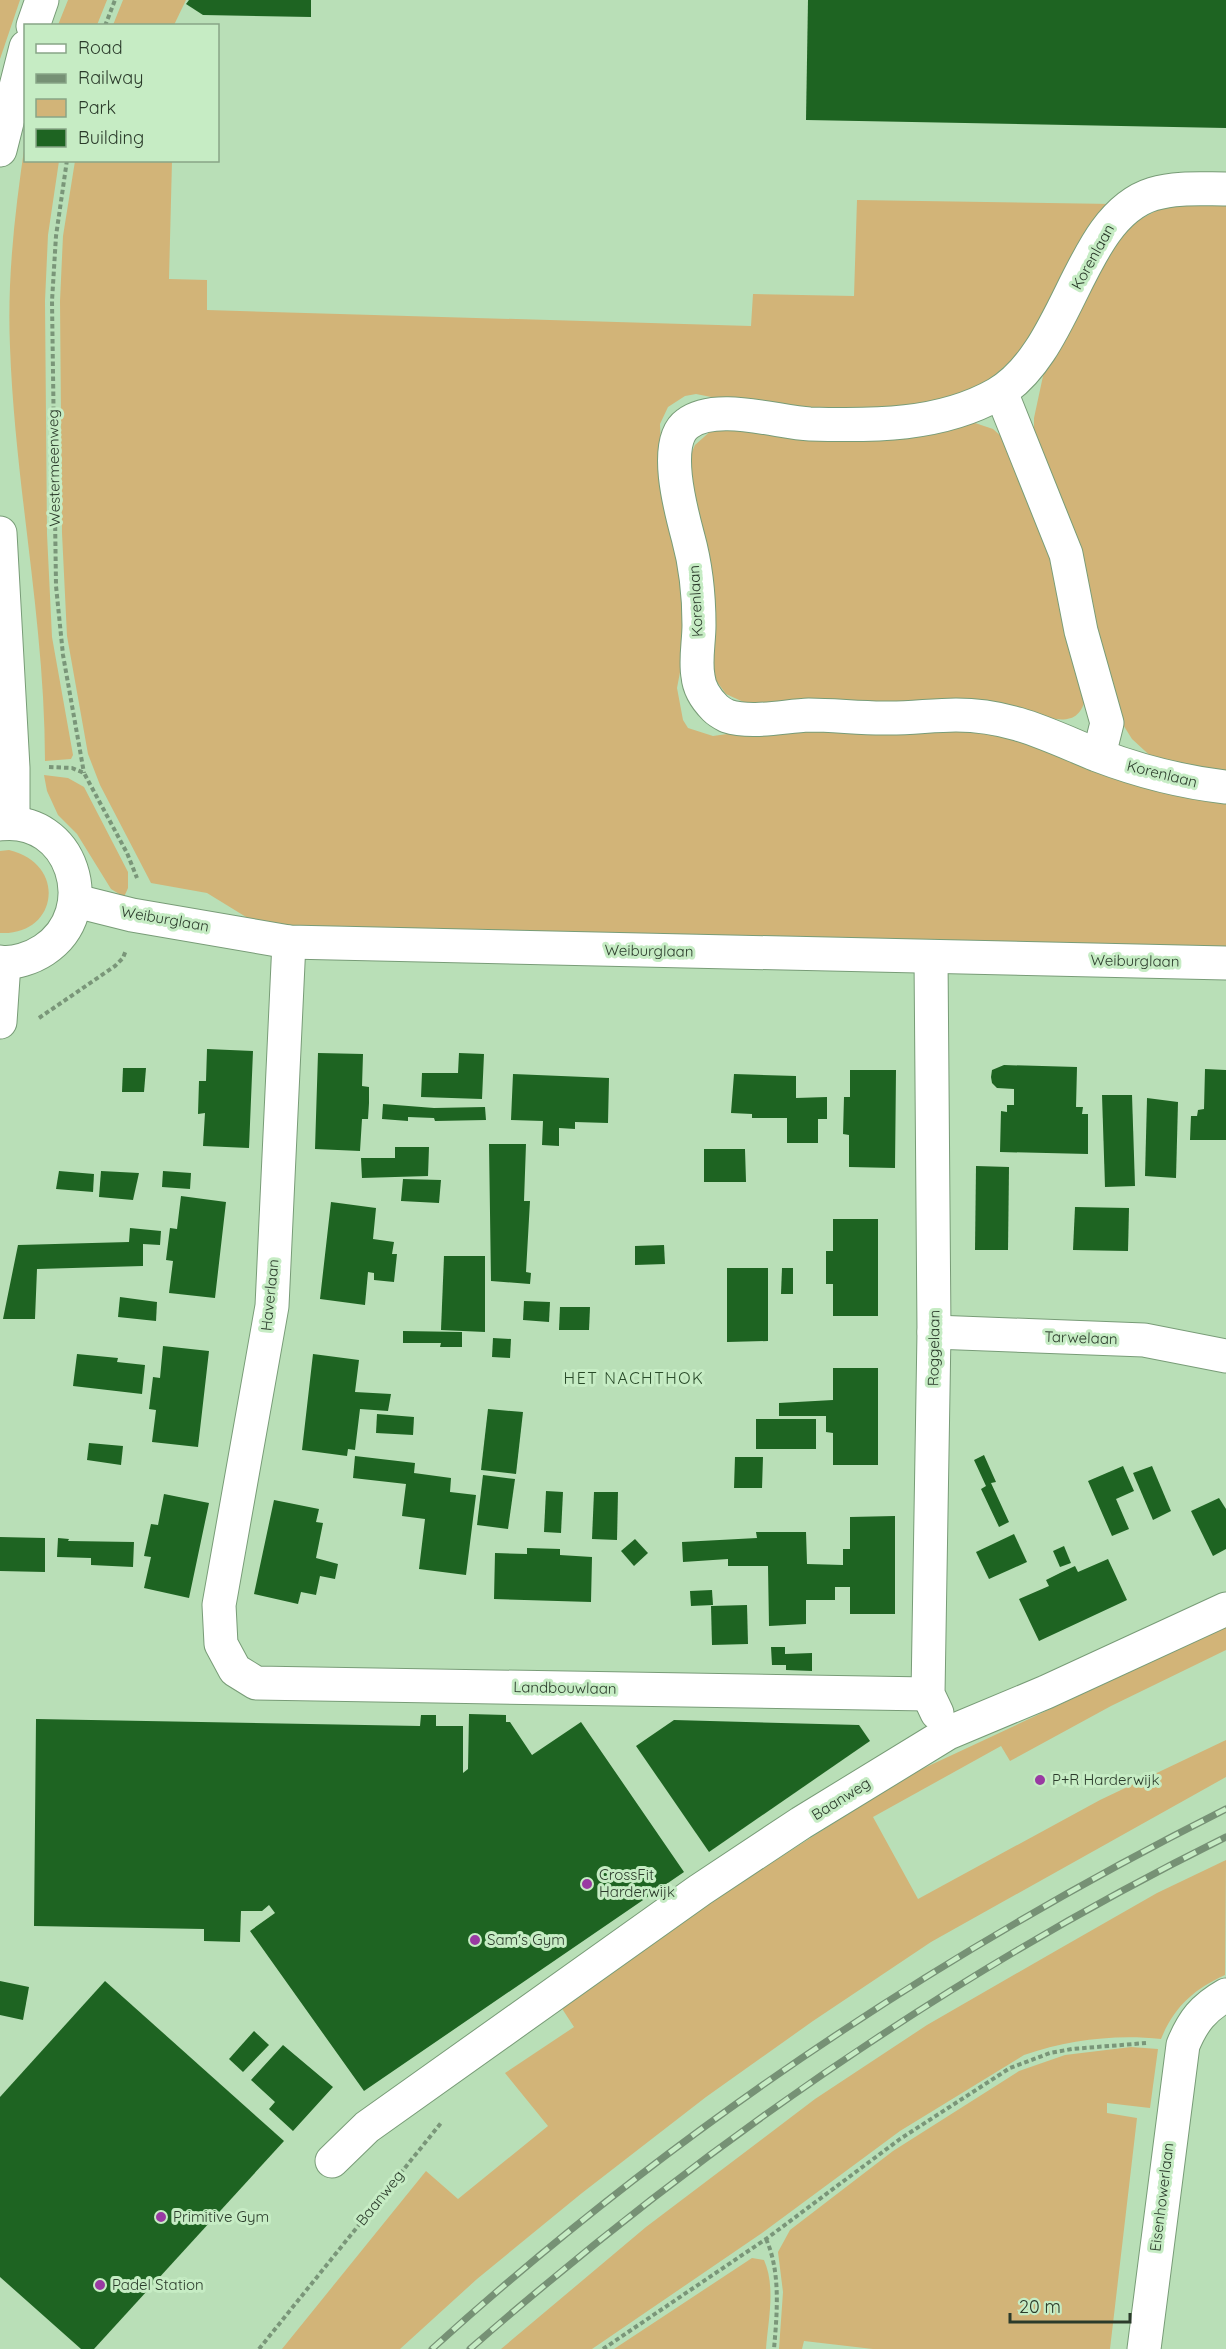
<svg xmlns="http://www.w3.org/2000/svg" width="1226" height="2349" font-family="Quicksand,sans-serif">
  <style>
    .green { fill: #d2b478 }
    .building { fill: #1e6422 }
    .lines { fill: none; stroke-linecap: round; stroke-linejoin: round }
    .minor-casing { stroke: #789c77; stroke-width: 35 }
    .tertiary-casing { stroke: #789c77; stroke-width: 35 }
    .path { stroke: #7a9679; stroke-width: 4; stroke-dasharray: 4.5 3; stroke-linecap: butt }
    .minor { stroke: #fff; stroke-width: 33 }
    .tertiary { stroke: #fff; stroke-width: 33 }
    .rail-casing { stroke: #769175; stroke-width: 7 }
    .rail { stroke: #c6ecc4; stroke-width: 4.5; stroke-dasharray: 14; stroke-linecap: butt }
    .poi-dot { fill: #993aa2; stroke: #c6ecc4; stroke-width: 2 }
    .labels { text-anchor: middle; stroke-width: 6; stroke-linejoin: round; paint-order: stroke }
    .street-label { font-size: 15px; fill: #2b3b2b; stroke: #c6ecc4 }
    .poi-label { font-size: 15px; fill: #2b3b2b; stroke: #c6ecc4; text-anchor: start }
    .neighbourhood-label { font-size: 16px; letter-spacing: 1.5px; fill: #294a29; stroke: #c6ecc4 }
  </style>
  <rect width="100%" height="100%" fill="#b9dfb7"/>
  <g class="green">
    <polygon points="0,0 20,0 0,59"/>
    <polygon points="68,0 107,0 97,25 58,25"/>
    <polygon points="123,0 186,0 174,25 113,25"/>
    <path d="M 25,143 L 26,160 L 59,161 L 48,235 L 45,301 L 47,534 L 52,637 L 73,755 L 71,759 L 45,761 C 45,622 15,486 10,347 C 7,278 15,211 25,143 Z"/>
    <polygon points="75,161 172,161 169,279 207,280 207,310 751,326 753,294 854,296 857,200 1113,204 1022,351 989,380 940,404 871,412 747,404 696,394 685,396 668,407 660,424 663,489 685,579 684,651 677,688 683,720 688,728 713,736 749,731 976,727 1226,799 1226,951 286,928 251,920 207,893 151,883 100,785 88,754 67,636 62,533 60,301 63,236"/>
    <polygon points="1180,198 1226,198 1226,774 1157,762 1132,739 1122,723 1090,599 1034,439 1034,418 1043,376 1099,265 1124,228"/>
    <path d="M 969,421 L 993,429 L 1003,438 L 1049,554 L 1086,695 C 1081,726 1060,721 1036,715 L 750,705 L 726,694 L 712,675 L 688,461 L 695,445 L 713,429 Z"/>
    <polygon points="44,775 68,778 84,787 128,872 128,888 124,897 111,889 77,834 58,815 47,791"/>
    <path d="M 9,850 C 68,864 58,936 0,933 L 0,851 Z"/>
    <polygon points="1226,1627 1226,1650 1111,1706 1010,1761 1001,1746 873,1817 918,1899 1100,1800 1226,1740 1226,1777 931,1942 813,2021 706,2097 582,2193 477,2279 400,2349 282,2349 426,2171 458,2199 548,2126 505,2073 574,2027 561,2007 656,1937 907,1776"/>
    <path d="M 1226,1860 L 1225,1975 C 1194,1989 1174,2007 1161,2039 C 1115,2034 1068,2040 1024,2055 L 900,2131 L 762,2233 L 592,2349 L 501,2349 L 646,2227 L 815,2099 L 927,2025 L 1059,1949 L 1157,1893 Z"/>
    <polygon points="1131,2047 1158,2049 1150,2108 1107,2103 1107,2113 1137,2118 1110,2349 873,2349 804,2341 802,2349 779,2349 783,2292 778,2252 790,2230 893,2151 1019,2071 1065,2055"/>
    <path d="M 752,2258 L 764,2260 C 776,2287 768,2321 766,2349 L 614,2349 Z"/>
  </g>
  <g class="building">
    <polygon points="189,0 311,0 311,17 203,15 186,4"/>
    <polygon points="808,0 1226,0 1226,128 806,120"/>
    <polygon points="207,1049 253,1051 249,1148 203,1146 205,1113 198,1114 199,1081 206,1081"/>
    <polygon points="318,1053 363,1054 362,1086 369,1087 369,1103 368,1119 362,1119 360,1151 315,1149"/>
    <polygon points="459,1053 484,1054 482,1099 421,1097 422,1073 458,1073"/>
    <polygon points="1004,1065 1077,1067 1076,1107 1083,1107 1082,1114 1088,1114 1088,1154 1000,1152 1001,1111 1007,1112 1007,1105 1014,1105 1014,1089 997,1088 992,1083 991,1077 992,1070"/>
    <polygon points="123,1068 146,1068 144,1092 122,1092"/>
    <polygon points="1205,1069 1226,1070 1226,1140 1190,1140 1191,1116 1197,1116 1198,1110 1204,1109"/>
    <polygon points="850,1070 896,1070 895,1168 849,1167 849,1135 843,1134 844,1097 850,1097"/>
    <polygon points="513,1074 609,1078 608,1123 575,1122 575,1129 559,1128 559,1146 542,1145 543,1121 511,1120"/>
    <polygon points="734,1074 796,1076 796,1098 827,1097 827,1119 818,1119 818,1143 787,1143 787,1118 752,1118 752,1114 731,1113"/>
    <polygon points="1102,1095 1132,1095 1135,1186 1105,1187"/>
    <polygon points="1147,1098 1178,1102 1176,1178 1145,1176"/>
    <polygon points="383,1104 434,1108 485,1107 486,1120 435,1121 434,1118 408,1117 408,1121 382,1119"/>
    <polygon points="489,1144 526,1144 524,1201 530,1201 526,1272 531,1273 530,1284 491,1281"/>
    <polygon points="395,1147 429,1147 428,1176 362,1178 361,1158 395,1158"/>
    <polygon points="704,1149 745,1149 746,1182 704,1182"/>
    <polygon points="976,1166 1009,1167 1008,1250 975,1250"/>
    <polygon points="59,1171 94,1174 93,1192 56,1189"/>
    <polygon points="101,1171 139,1173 133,1200 99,1197"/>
    <polygon points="163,1171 191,1173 190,1189 162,1187"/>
    <polygon points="403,1179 441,1180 439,1203 401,1201"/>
    <polygon points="181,1196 226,1202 215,1298 169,1293 173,1261 166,1260 170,1228 177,1229"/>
    <polygon points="331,1202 376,1208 373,1239 394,1242 392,1254 397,1254 394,1282 374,1280 374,1273 368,1272 365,1305 320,1299"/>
    <polygon points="1075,1207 1129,1208 1128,1251 1073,1250"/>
    <polygon points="833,1219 878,1219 878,1316 833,1316 833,1284 826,1284 826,1251 833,1251"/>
    <polygon points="130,1228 161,1231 160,1245 143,1244 143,1266 37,1269 35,1319 3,1319 18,1245 129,1242"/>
    <polygon points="664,1245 665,1264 635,1265 635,1246"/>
    <polygon points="444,1256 485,1256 485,1332 441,1330"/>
    <polygon points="727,1268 768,1268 768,1341 727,1342"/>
    <polygon points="782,1268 793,1268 793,1294 781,1294"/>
    <polygon points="120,1297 157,1302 156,1321 118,1317"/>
    <polygon points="524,1301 550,1302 549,1322 523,1320"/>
    <polygon points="560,1307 590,1307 589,1330 559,1330"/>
    <polygon points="403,1331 462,1332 462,1347 440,1347 441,1343 403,1343"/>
    <polygon points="493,1338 511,1339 510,1358 492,1357"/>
    <polygon points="163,1346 209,1351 198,1447 152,1442 156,1410 149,1409 153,1377 160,1378"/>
    <polygon points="77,1354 118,1358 117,1362 145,1365 142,1394 73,1386"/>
    <polygon points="313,1354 359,1360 355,1392 391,1394 388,1411 360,1409 355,1450 348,1449 347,1456 302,1450"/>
    <polygon points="833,1368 878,1368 878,1465 833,1465 833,1433 826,1432 826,1416 779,1416 779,1403 833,1400"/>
    <polygon points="488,1409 523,1412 516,1474 481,1470"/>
    <polygon points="377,1414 414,1417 413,1435 376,1433"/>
    <rect x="756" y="1419" width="60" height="30"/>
    <polygon points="89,1443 123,1446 121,1465 87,1460"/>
    <polygon points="984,1455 996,1482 991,1483 1009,1522 999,1527 981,1489 986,1486 974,1460"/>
    <polygon points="355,1456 415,1463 414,1473 451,1478 450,1492 476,1495 466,1575 419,1569 425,1519 402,1516 406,1484 353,1478"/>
    <polygon points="735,1457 763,1457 762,1488 734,1488"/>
    <polygon points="1123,1466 1134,1491 1116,1499 1129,1529 1112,1536 1088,1481"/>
    <polygon points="1152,1466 1171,1511 1153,1520 1133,1473"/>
    <polygon points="483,1475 515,1479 508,1529 477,1525"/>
    <polygon points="546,1491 563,1492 561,1533 544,1532"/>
    <polygon points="594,1492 618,1492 617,1540 592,1539"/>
    <polygon points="164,1494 209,1503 189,1598 144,1588 151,1557 144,1556 151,1524 158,1525"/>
    <polygon points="1219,1498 1226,1509 1226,1549 1213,1556 1191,1511"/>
    <polygon points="274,1500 319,1509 316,1522 323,1523 316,1558 338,1564 335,1579 320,1576 316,1595 301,1592 298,1604 254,1594"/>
    <polygon points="895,1516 895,1614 850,1614 850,1587 835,1587 835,1600 806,1600 806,1624 769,1626 768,1566 728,1566 728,1559 683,1562 682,1542 757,1538 756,1532 806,1532 807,1564 843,1565 843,1549 850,1549 850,1517"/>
    <polygon points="1014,1534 1027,1562 989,1579 976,1552"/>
    <polygon points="0,1537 45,1538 45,1572 0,1571"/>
    <polygon points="58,1538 69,1539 68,1541 134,1542 133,1567 91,1565 91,1558 57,1557"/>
    <polygon points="635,1539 648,1553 634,1566 621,1551"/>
    <polygon points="1064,1546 1071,1563 1060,1567 1053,1551"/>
    <polygon points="527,1548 560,1549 560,1555 592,1557 591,1602 494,1599 495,1553 527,1554"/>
    <polygon points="1108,1559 1127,1600 1039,1641 1019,1599 1049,1586 1046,1580 1060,1573 1075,1566 1078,1572"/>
    <polygon points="712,1590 713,1605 691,1606 690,1591"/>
    <polygon points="747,1605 748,1644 712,1645 711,1606"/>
    <polygon points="771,1647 785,1647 785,1654 812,1653 812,1671 786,1670 786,1665 772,1665"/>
    <polygon points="469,1714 506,1715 506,1722 510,1722 532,1755 581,1722 684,1872 364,2091 250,1931 275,1913 269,1905 262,1911 241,1911 240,1942 204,1941 204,1929 34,1926 36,1719 420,1726 421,1715 436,1715 436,1726 463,1726 463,1773 468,1769"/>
    <polygon points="674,1720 859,1725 870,1741 709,1852 636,1746"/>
    <polygon points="0,1981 29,1987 23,2020 0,2015"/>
    <polygon points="105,1981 284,2141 94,2349 81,2349 0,2277 0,2097"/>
    <polygon points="254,2031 269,2045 243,2072 229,2059"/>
    <polygon points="283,2045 333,2087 293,2131 269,2109 275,2102 251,2080"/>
  </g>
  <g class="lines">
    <g class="minor-casing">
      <g id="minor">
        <path d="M 1226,189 C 1201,189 1176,187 1153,194 C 1078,217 1070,351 997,394 C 941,426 872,426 810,424 C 776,422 715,402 687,424 C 662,442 681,511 688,537 C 696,566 699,595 699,625 C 699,642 695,660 698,676 C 699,688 707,700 715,708 C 718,711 725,715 727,716 C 752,724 784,716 809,715 C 833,715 858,718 883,718 C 907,719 932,715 956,715 C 1011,715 1048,735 1097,755 C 1139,771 1181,782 1226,787"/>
        <polyline points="1001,392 1066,554 1081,631 1107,723 1099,755"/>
        <polyline points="76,901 132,915 289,942 1226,963"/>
        <polyline points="289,942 272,1306 219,1605 221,1644 235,1670 256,1683 928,1694"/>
        <polyline points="931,957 934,1332 928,1694 937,1713"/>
        <polyline points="934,1332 1144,1340 1226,1356"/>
        <polyline points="332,2161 367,2127 700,1890 801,1823 948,1733 1046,1692 1226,1609"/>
        <path d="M 1144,2349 L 1183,2045 C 1193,2021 1203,2008 1226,1995"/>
      </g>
    </g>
    <g class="tertiary-casing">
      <g id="tertiary">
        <polyline points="33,26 42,0"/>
        <polyline points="0,150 26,47"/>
        <polyline points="0,533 13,768 13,822"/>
        <path d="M 0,824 C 72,815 103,911 44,950 C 32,958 14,964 0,962"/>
        <polyline points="0,1022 4,963"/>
      </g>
    </g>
    <g class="path">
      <polyline points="105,26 115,0"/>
      <polyline points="67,160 56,236 52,301 56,586 63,655 84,773"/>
      <polyline points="49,767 72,768 84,773 127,853 137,878"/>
      <polyline points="39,1018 115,966 123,958 126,950"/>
      <path d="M 766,2239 C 781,2272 777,2314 774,2349"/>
      <polyline points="259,2349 441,2123"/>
      <polyline points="603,2349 766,2239 900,2139 1010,2068 1050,2053 1072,2049 1146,2043"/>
    </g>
    <use href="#minor" class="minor"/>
    <use href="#tertiary" class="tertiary"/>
    <g class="rail-casing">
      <g id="rail">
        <path d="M 432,2349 C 671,2132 938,1954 1226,1809"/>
        <path d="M 470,2349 C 700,2148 951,1973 1226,1837"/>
      </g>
    </g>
    <use href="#rail" class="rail"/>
  </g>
  <g class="poi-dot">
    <circle cx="1040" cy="1780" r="6"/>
    <circle cx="587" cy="1884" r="6"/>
    <circle cx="475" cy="1940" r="6"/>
    <circle cx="161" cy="2217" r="6"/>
    <circle cx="100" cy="2285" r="6"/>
  </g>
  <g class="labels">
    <g class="street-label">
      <text transform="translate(1093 257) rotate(-61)" y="5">Korenlaan</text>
      <text transform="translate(54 468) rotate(-91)" y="5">Westermeenweg</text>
      <text transform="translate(696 601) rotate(-93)" y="5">Korenlaan</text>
      <text transform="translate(1162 774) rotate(14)" y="5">Korenlaan</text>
      <text transform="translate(165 919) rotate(10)" y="5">Weiburglaan</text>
      <text transform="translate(649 951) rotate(1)" y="5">Weiburglaan</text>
      <text transform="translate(1135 961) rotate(1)" y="5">Weiburglaan</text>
      <text transform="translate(270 1295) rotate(-84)" y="5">Haverlaan</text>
      <text transform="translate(1081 1338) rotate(2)" y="5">Tarwelaan</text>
      <text transform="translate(934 1348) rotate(-89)" y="5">Roggelaan</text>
      <text transform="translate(565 1688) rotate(1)" y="5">Landbouwlaan</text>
      <text transform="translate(841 1799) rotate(-32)" y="5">Baanweg</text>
      <text transform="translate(1162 2197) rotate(-83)" y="5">Eisenhowerlaan</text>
      <text transform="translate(380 2198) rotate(-51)" y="5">Baanweg</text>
    </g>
    <g class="poi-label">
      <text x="1052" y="1785">P+R Harderwijk</text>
      <text x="599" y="1880">CrossFit<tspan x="599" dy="17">Harderwijk</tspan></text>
      <text x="487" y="1945">Sam's Gym</text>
      <text x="173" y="2222">Primitive Gym</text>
      <text x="112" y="2290">Padel Station</text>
    </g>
    <g class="neighbourhood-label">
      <text x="634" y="1384">HET NACHTHOK</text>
    </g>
  </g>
  <rect x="24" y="24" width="195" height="138" fill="#c6ecc4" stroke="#88a587" stroke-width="1.5"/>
  <rect x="36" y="44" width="30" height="9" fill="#ffffff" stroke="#88a587" stroke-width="1.5"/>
  <text x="78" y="54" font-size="18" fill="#2b3b2b">Road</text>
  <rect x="36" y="74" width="30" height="9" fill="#769175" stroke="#88a587" stroke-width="1.5"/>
  <text x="78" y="84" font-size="18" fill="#2b3b2b">Railway</text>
  <rect x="36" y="99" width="30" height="18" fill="#d2b478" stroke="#88a587" stroke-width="1.5"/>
  <text x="78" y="114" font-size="18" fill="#2b3b2b">Park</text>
  <rect x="36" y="129" width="30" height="18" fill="#1e6422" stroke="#88a587" stroke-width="1.5"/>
  <text x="78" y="144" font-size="18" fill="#2b3b2b">Building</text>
  <path d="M1010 2313v9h120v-9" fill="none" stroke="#2b3b2b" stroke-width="3"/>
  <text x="1019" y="2313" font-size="18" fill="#2b3b2b" stroke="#c6ecc4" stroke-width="4.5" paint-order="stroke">20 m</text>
</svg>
